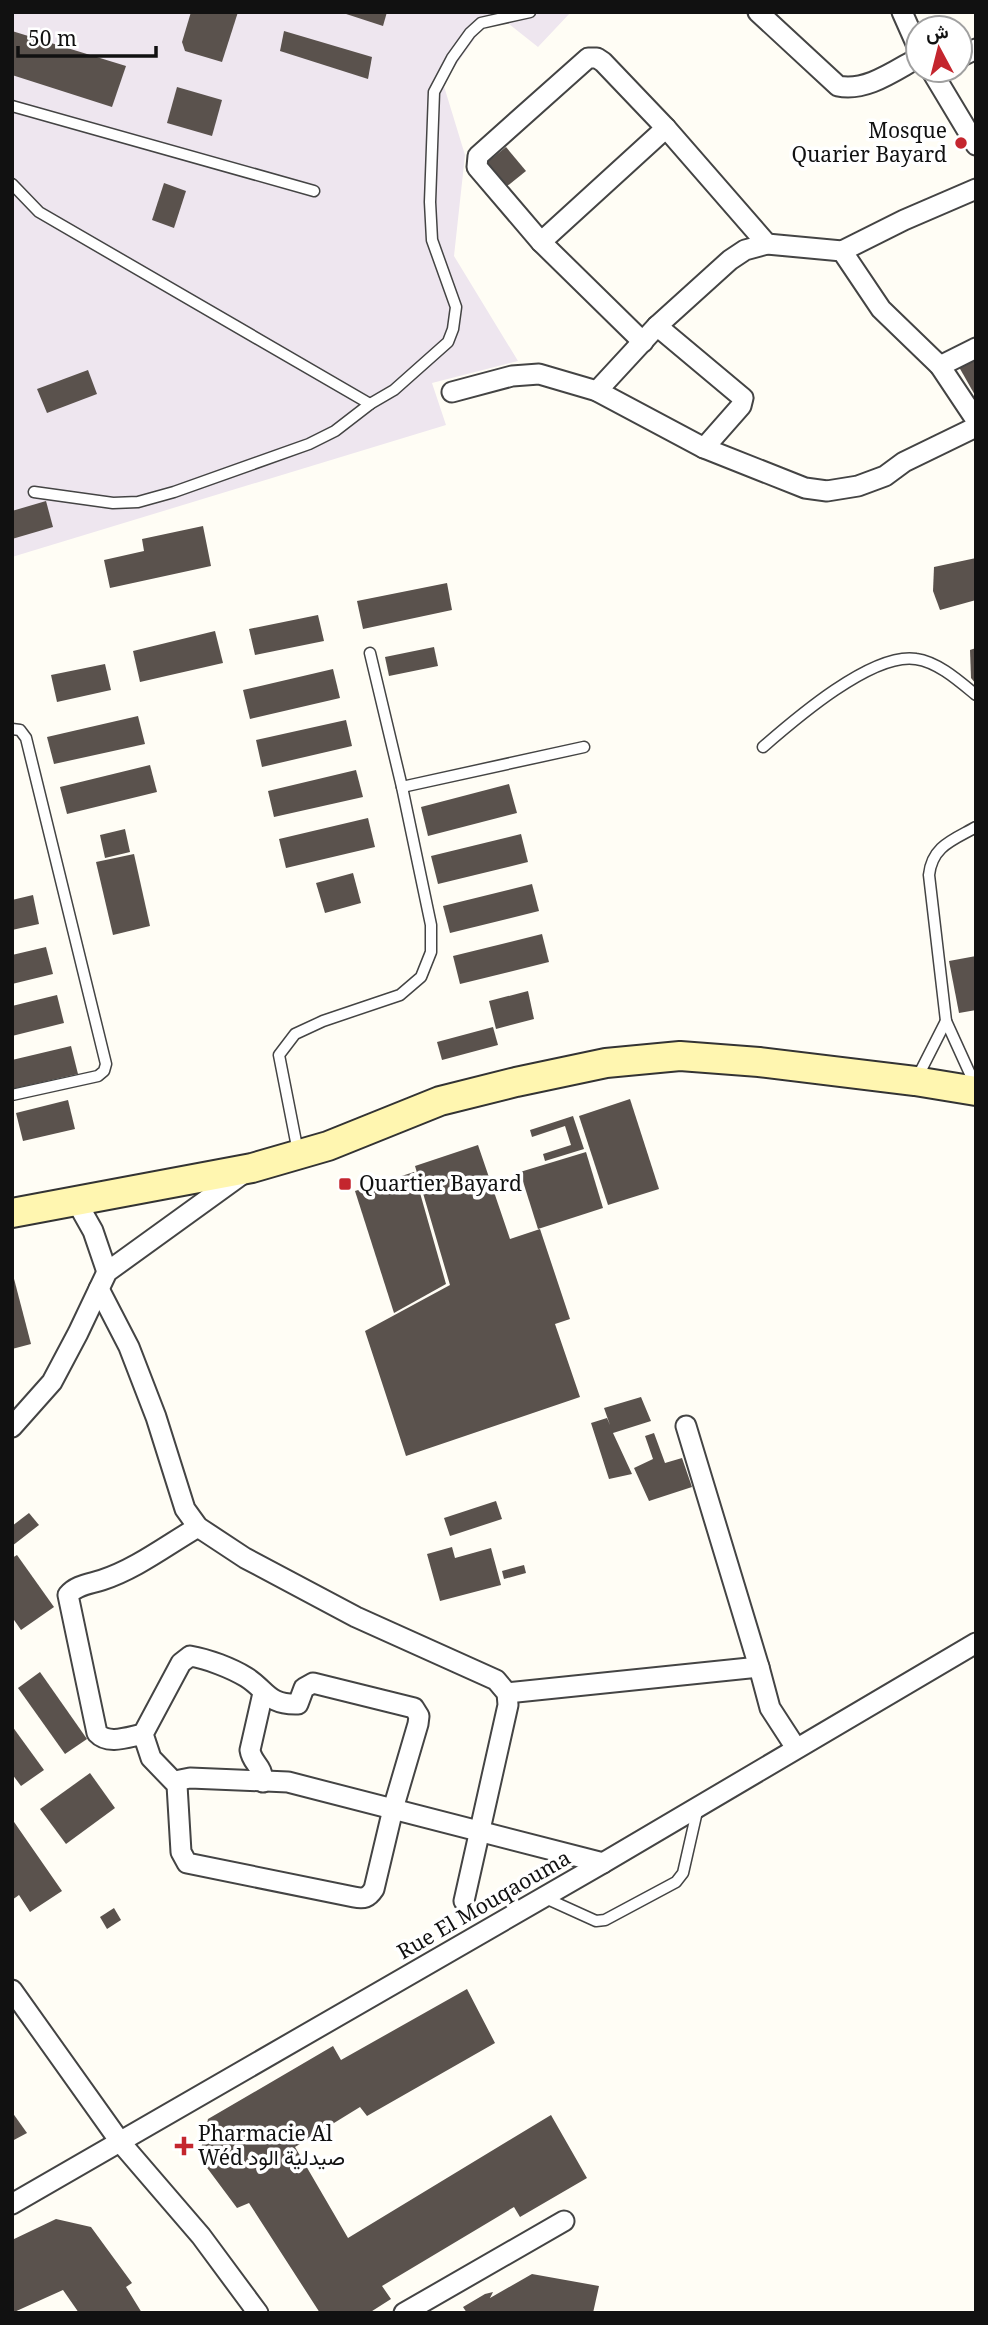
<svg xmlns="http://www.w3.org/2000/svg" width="988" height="2325" font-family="'Noto Serif',Vazirmatn,serif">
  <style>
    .industrial { fill: #eee6ef }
    .building { fill: #5a524d }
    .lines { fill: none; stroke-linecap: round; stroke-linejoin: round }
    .lane-casing { stroke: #444; stroke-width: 13 }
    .street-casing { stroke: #444; stroke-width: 23 }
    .secondary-casing { stroke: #333; stroke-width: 32 }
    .lane { stroke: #fff; stroke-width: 10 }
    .street { stroke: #fff; stroke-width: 19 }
    .secondary { stroke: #fff6b0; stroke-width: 28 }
    .poi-dot { fill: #c4262e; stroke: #fff; stroke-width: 2.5 }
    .labels { text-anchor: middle; stroke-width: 7; stroke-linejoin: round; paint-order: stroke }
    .poi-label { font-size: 21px; fill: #111; stroke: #fff; text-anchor: start }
    .street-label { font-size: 21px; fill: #111; stroke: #fff }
  </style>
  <rect width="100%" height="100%" fill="#fffdf5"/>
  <polygon class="industrial" points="12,12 571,12 538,47 505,21 483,27 443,83 465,155 454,256 518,361 432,383 446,425 12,557"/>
  <g class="building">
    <polygon points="191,12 238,12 222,62 185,51 182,42"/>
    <polygon points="340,12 387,12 383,26"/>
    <polygon points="12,31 126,66 112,107 12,75"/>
    <polygon points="284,31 372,57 368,79 280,51"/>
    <polygon points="177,87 222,100 212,136 167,123"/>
    <polygon points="506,147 526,171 506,187 486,163"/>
    <polygon points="164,183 186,191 174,228 152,220"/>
    <polygon points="976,358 976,397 959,367"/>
    <polygon points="88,370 97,394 47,413 37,389"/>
    <polygon points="46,501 53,527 12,539 12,511"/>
    <polygon points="203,526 211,566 110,588 104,560 144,551 142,539"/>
    <polygon points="976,558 976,600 940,610 933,591 934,567"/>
    <polygon points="447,583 452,610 363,629 357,601"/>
    <polygon points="318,615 324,641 255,655 249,629"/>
    <polygon points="215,631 223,663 140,682 133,651"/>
    <polygon points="434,647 438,666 389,676 385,657"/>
    <polygon points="976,648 976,684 971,678 970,650"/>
    <polygon points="105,664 111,690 57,702 51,675"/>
    <polygon points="333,669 340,698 250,719 243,690"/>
    <polygon points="138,716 145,744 54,764 47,737"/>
    <polygon points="346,720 352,746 262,767 256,740"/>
    <polygon points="150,765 157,792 67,814 60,787"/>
    <polygon points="356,770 363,797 274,817 268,791"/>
    <polygon points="509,784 517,813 428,836 421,807"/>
    <polygon points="368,818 375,847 286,868 279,839"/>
    <polygon points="125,829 130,852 105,858 100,835"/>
    <polygon points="521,834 528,862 438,884 431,856"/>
    <polygon points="134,854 150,926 113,935 96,862"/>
    <polygon points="353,873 361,903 325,913 316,883"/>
    <polygon points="532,884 539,911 450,933 443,906"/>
    <polygon points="33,895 39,924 12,930 12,900"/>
    <polygon points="542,934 549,962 460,984 453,956"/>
    <polygon points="46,947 53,974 12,984 12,955"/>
    <polygon points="976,956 976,1010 959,1013 949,961"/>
    <polygon points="528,991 534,1019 496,1029 489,1001"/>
    <polygon points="57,995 64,1023 12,1036 12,1006"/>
    <polygon points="493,1027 498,1045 442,1060 437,1042"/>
    <polygon points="71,1046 78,1074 12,1089 12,1060"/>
    <polygon points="630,1099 659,1189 608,1205 579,1116"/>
    <polygon points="68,1100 75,1129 23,1141 16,1113"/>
    <polygon points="573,1116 584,1149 545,1161 543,1154 571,1145 565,1126 532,1137 530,1130"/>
    <polygon points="478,1145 510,1239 540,1229 570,1319 555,1324 580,1397 406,1456 365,1331 450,1285 415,1166"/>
    <polygon points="586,1152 603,1208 538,1229 520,1172"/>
    <polygon points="414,1172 446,1284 394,1313 355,1191"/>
    <polygon points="12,1271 31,1344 12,1349"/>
    <polygon points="641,1397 651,1421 613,1433 632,1474 609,1479 591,1423 607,1418 610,1425 604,1408"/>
    <polygon points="654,1433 665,1463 682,1458 692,1487 649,1501 634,1468 653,1459 645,1436"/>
    <polygon points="496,1501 502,1519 450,1536 444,1518"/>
    <polygon points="29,1513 39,1525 12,1546 12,1526"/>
    <polygon points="452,1547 455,1558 491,1548 501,1585 440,1601 427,1554"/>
    <polygon points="17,1555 54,1607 21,1630 12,1617 12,1558"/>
    <polygon points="524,1565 526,1573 504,1579 502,1571"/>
    <polygon points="40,1672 87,1739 65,1754 18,1688"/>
    <polygon points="12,1726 44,1770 21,1786 12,1774"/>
    <polygon points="90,1773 115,1808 66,1844 40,1809"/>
    <polygon points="12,1819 62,1891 30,1912 19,1895 12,1900"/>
    <polygon points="114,1908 121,1920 107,1929 100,1917"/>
    <polygon points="467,1989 495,2043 367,2116 360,2107 295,2147 348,2238 551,2115 587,2178 520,2217 514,2207 382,2286 391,2299 369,2313 320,2313 249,2203 237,2208 199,2157 208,2119 333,2046 341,2060"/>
    <polygon points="12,2112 27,2133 12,2141"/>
    <polygon points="56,2219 91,2227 132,2283 126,2287 142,2313 79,2313 63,2290 12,2313 12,2240"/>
    <polygon points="532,2274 599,2286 593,2313 467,2313 463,2307 485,2294 493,2292 490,2298"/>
  </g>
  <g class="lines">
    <g class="lane-casing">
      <g id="lane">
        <polyline points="12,106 314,191"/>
        <polyline points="12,184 39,212 370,404"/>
        <polyline points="34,492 113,503 138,502 174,492 309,444 335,431 370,404 394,390 448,342 453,329 456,307 432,240 430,202 434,92 452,58 470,33 481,23 530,12"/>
        <polyline points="12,729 20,730 26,738 106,1064 104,1071 98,1076 12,1095"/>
        <path d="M 763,747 C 794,720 872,652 916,659 C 938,662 959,681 976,695"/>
        <polyline points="402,787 584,747"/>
        <polyline points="916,1080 946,1021"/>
        <path d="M 976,1087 L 946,1021 L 929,875 C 932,846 953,840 976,827"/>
        <polyline points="298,1152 279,1055 295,1034 323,1021 400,995 421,977 431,952 431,925 402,787 370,653"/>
        <polyline points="543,1897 596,1921 605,1920 676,1882 683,1873 698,1807"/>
      </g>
    </g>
    <g class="street-casing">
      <g id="street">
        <path d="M 758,12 L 838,86 C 866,92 894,71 918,58"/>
        <polyline points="902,12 918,48"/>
        <polyline points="960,57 976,49"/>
        <polyline points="931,70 976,145"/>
        <polyline points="541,242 666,128"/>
        <polyline points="842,251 881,309 940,366 976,420"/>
        <polyline points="657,326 743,398 741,406 704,448"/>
        <polyline points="643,342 541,242 477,167 478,156 588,58 597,58 603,62 666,128 767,244"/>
        <polyline points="940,366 976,348"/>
        <polyline points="597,391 657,326 730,260 745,250 767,244 842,251 904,220 976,189"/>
        <polyline points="452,392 512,376 539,374 597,391 704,448 805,488 827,491 858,486 885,476 904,462 976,427"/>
        <polyline points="75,1199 93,1231 107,1272"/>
        <polyline points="99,1289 129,1347 156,1417 185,1509 198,1527 245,1558 356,1617 496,1680 507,1693 508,1705 464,1901"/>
        <polyline points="686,1426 759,1667 770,1708 796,1748"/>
        <polyline points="12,1427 52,1382 78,1333 107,1272 244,1173"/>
        <path d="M 263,1693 L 250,1750 C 252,1764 263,1765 263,1782"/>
        <polyline points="507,1693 759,1667"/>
        <path d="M 143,1734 L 151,1758 L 177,1785 L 181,1852 L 187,1863 L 354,1897 C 364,1899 368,1898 374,1889 L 393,1809 L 418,1724 L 419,1716 L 414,1708 L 313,1683 L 304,1688 L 298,1704 C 267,1705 267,1690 246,1677 C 231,1668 208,1659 190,1656 L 181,1663 L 143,1734 C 128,1737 108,1745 97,1733 L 68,1595 C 76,1585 90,1584 102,1580 C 136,1569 167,1545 198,1527"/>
        <polyline points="177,1785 180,1780 190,1778 288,1782 603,1863"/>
        <polyline points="12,1990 121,2143 201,2236 258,2313"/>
        <polyline points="12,2204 603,1863 976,1643"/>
        <polyline points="404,2313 564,2221"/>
      </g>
    </g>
    <g class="secondary-casing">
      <polyline id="secondary" points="12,1213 252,1168 328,1146 440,1101 516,1082 606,1063 680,1056 759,1062 915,1081 976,1091"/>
    </g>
    <use href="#lane" class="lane"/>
    <use href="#street" class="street"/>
    <use href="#secondary" class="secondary"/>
  </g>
  <g class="poi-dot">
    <circle cx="961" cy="143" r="7"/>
    <rect x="338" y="1177" width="14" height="14" rx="3.5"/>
    <path d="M180.5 2135.5h7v7h7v7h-7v7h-7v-7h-7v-7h7z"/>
  </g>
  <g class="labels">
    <g class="poi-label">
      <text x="947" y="138" text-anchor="end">Mosque<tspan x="947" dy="24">Quarier Bayard</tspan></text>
      <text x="359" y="1191">Quartier Bayard</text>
      <text x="198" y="2141">Pharmacie Al<tspan x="198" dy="24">Wéd صيدلية الود</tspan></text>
    </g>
    <g class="street-label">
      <text transform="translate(484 1905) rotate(-30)" y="7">Rue El Mouqaouma</text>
    </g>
  </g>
  <rect width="988" height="2325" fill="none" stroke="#111111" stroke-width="28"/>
  <g transform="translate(939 49) rotate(353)"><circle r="33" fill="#ffffff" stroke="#a0a0a0" stroke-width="2"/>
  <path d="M0-5L12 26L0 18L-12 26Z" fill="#c4262e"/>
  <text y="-10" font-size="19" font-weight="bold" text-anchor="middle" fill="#111111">ش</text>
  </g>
  <path d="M18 46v10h138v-10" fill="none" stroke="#111111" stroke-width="3.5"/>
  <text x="28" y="46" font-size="21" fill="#111111" stroke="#ffffff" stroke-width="5" paint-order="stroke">50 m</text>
</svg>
